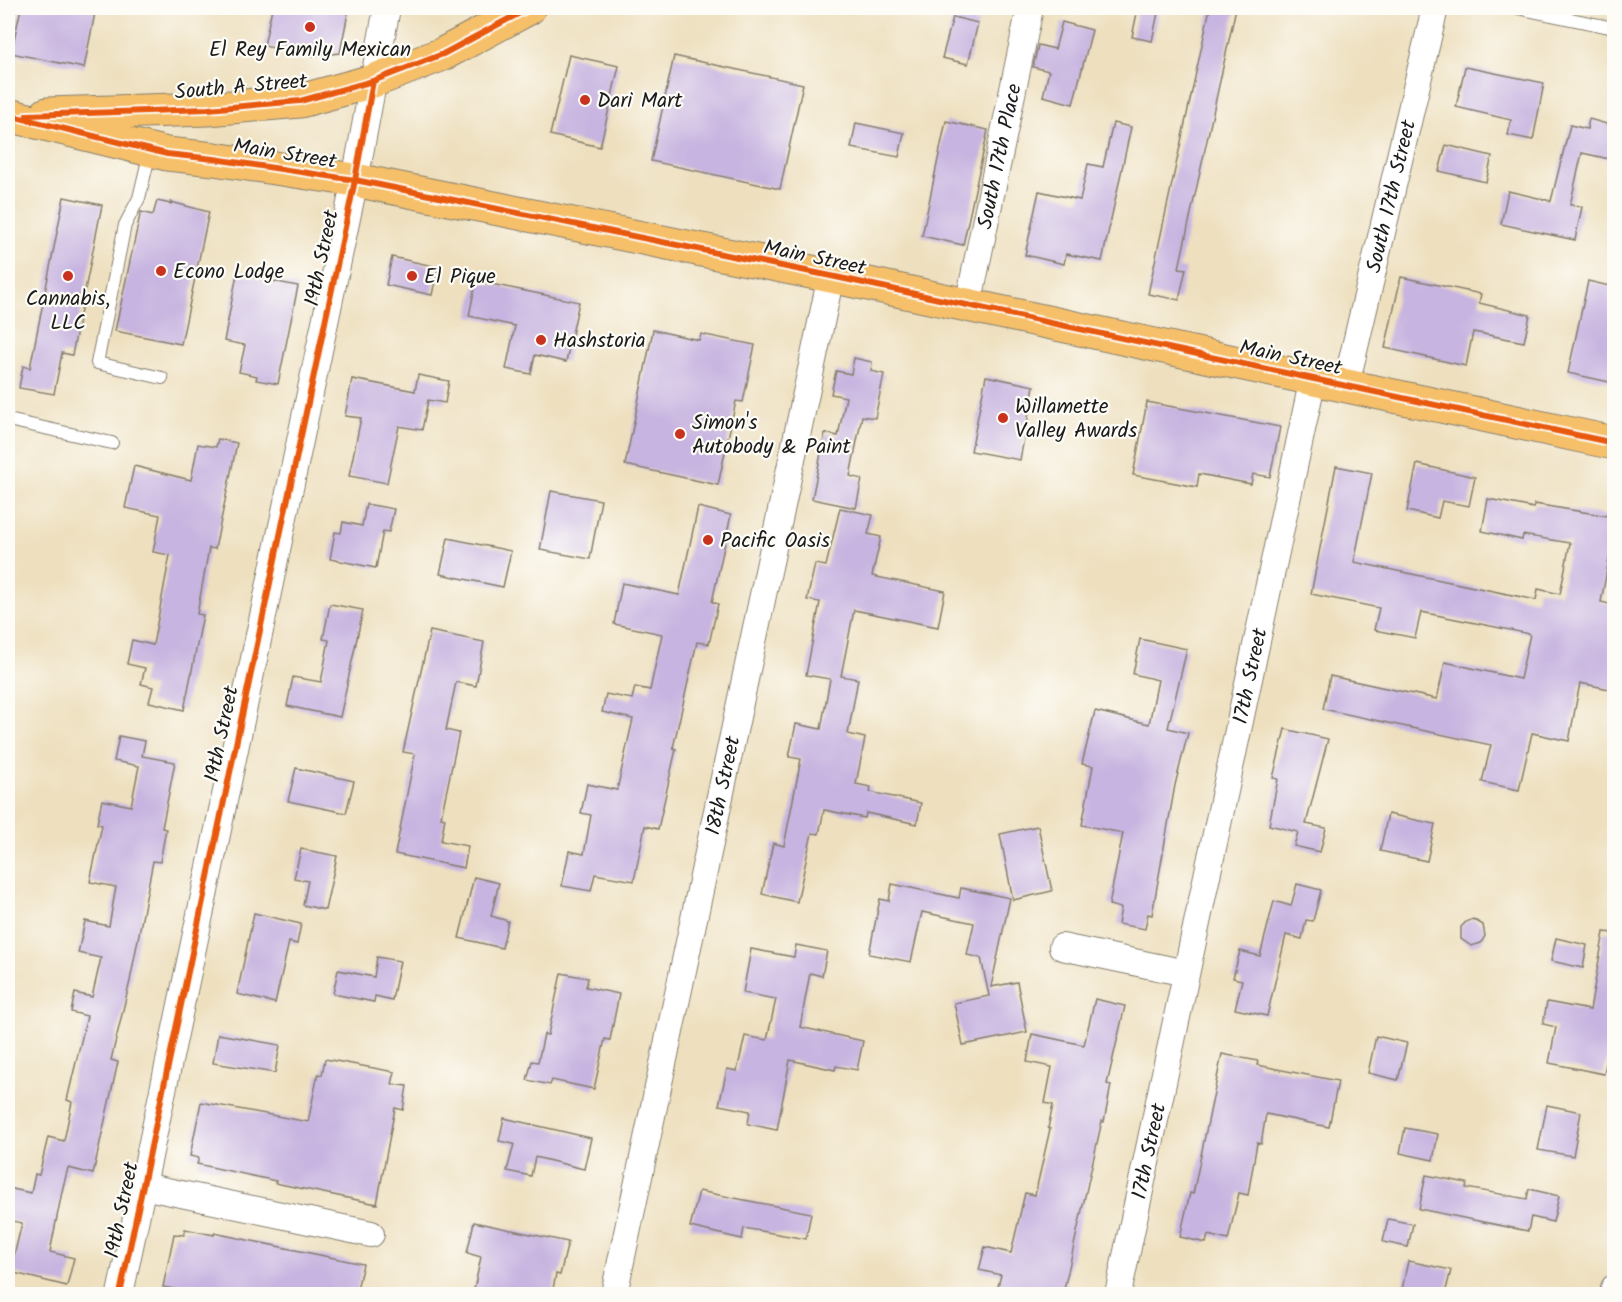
<svg xmlns="http://www.w3.org/2000/svg" width="1622" height="1302" font-family="Kalam,sans-serif">
  <style>
    .building { fill: #c7b4e0 }
    .lines { fill: none; stroke-linecap: round; stroke-linejoin: round }
    .service-casing { stroke: #857e6e; stroke-width: 14 }
    .minor-casing { stroke: #857e6e; stroke-width: 28 }
    .primary-casing { stroke: #857e6e; stroke-width: 35 }
    .service { stroke: #fff; stroke-width: 12 }
    .minor { stroke: #fff; stroke-width: 26 }
    .primary { stroke: #f6c06b; stroke-width: 33 }
    .cycleway-casing { stroke: #fdfcf7; stroke-width: 10 }
    .cycleway { stroke: #e8590c; stroke-width: 6 }
    .poi-dot { fill: #c8321e; stroke: #fdfcf7; stroke-width: 2 }
    .labels { text-anchor: middle; stroke-width: 4.5; stroke-linejoin: round; paint-order: stroke }
    .poi-label { font-size: 21px; fill: #1c1c1c; stroke: #fdfcf7; text-anchor: start }
    .street-label { font-size: 21px; fill: #1c1c1c; stroke: #fdfcf7 }
  </style>
  <rect width="100%" height="100%" fill="#fdfcf7"/>
  <filter id="ink" filterUnits="userSpaceOnUse"><feTurbulence type="fractalNoise" baseFrequency=".0167" numOctaves="2"/><feDisplacementMap in="SourceGraphic" scale="12" xChannelSelector="R" yChannelSelector="G"/><feConvolveMatrix kernelMatrix="1 2 1 2 8 2 1 2 1" color-interpolation-filters="sRGB"/></filter>
  <filter id="wash" filterUnits="userSpaceOnUse"><feTurbulence type="fractalNoise" baseFrequency=".008" numOctaves="4" result="noise"/><feDisplacementMap in="SourceGraphic" scale="24" xChannelSelector="R" yChannelSelector="G"/><feGaussianBlur stdDeviation="1.35" result="paint"/><feColorMatrix in="noise" values="0 0 0 0 0 0 0 0 0 0 0 0 0 0 0 0 0 1.4 0 .05"/><feComposite in="paint" operator="in"/></filter>
  <g filter="url(#wash)">
    <rect width="100%" height="100%" fill="#eee0bf"/>
    <g id="blocks">
      <g class="building">
        <polygon points="21,8 96,8 84,68 11,53"/>
        <polygon points="272,8 349,8 340,53 311,56 264,46"/>
        <polygon points="1138,8 1159,8 1152,41 1132,37"/>
        <polygon points="1210,8 1236,8 1179,268 1186,269 1179,300 1148,294"/>
        <polygon points="953,17 978,23 968,64 942,58"/>
        <polygon points="1062,22 1092,30 1073,104 1043,96 1049,71 1033,67 1038,45 1055,49"/>
        <polygon points="569,55 619,66 600,147 550,135"/>
        <polygon points="674,56 803,84 780,189 651,161"/>
        <polygon points="1465,67 1544,83 1533,140 1508,135 1511,120 1456,107"/>
        <polygon points="1589,119 1614,126 1614,160 1582,153 1570,205 1582,207 1575,240 1501,224 1508,191 1551,201 1570,125 1587,129"/>
        <polygon points="946,121 988,130 963,245 922,236"/>
        <polygon points="856,123 904,133 899,157 851,148"/>
        <polygon points="1113,123 1131,127 1102,261 1066,254 1064,264 1025,255 1039,191 1080,200 1088,164 1103,167"/>
        <polygon points="1446,145 1492,156 1486,182 1439,171"/>
        <polygon points="64,197 102,205 72,355 62,353 54,394 19,388 23,366 30,368"/>
        <polygon points="157,201 171,204 171,202 209,212 181,344 115,331 140,215 141,212 153,215"/>
        <polygon points="392,257 438,267 432,295 386,285"/>
        <polygon points="237,274 298,286 278,384 256,380 257,376 239,372 245,345 224,341"/>
        <polygon points="1401,277 1481,294 1479,303 1530,315 1524,342 1473,332 1466,366 1385,348"/>
        <polygon points="476,281 579,302 566,362 535,355 531,374 506,369 515,326 469,316"/>
        <polygon points="1588,281 1614,287 1614,383 1568,373"/>
        <polygon points="653,330 699,340 701,334 755,345 743,402 736,401 718,485 625,465"/>
        <polygon points="854,358 872,362 871,371 884,374 875,418 862,416 850,476 862,479 856,508 812,499 825,433 838,436 846,397 831,394 836,371 851,374"/>
        <polygon points="418,375 449,381 445,403 428,400 422,430 399,426 387,483 349,476 361,418 345,416 352,379 415,391"/>
        <polygon points="986,376 1034,386 1020,460 971,451"/>
        <polygon points="1147,402 1280,427 1270,477 1253,474 1251,484 1199,474 1197,487 1133,475"/>
        <polygon points="218,439 237,443 215,549 209,548 197,614 203,615 184,710 149,702 153,687 141,684 145,668 127,664 132,640 153,645 170,555 153,552 160,515 125,508 134,466 191,480 198,444 216,447"/>
        <polygon points="1417,464 1475,477 1469,506 1442,501 1438,518 1407,511"/>
        <polygon points="1336,466 1372,473 1354,562 1536,600 1538,589 1560,594 1570,543 1523,535 1522,540 1482,531 1488,499 1534,508 1534,504 1614,517 1614,533 1601,602 1614,605 1614,690 1580,683 1569,741 1532,733 1519,790 1482,782 1491,745 1323,709 1330,676 1437,699 1445,662 1520,679 1530,634 1421,612 1415,638 1374,630 1379,608 1311,594"/>
        <polygon points="551,491 601,500 590,559 540,550"/>
        <polygon points="366,504 394,509 389,532 383,531 376,568 330,559 335,532 341,533 343,522 362,526"/>
        <polygon points="698,507 731,515 712,602 718,604 709,644 697,642 673,748 676,749 658,829 645,826 634,881 595,874 591,891 562,886 569,851 584,854 591,815 581,813 587,784 617,790 633,719 602,712 606,694 632,699 635,687 650,690 662,634 614,624 622,583 679,595"/>
        <polygon points="840,508 873,515 868,534 881,537 872,576 945,591 938,627 854,610 841,676 858,679 848,734 865,738 856,784 871,787 870,792 921,803 917,824 866,813 865,818 824,810 819,834 812,833 797,902 762,894 773,843 784,846 801,759 789,757 796,724 821,729 830,679 806,675 820,602 807,600 815,564 826,566"/>
        <polygon points="448,538 511,551 503,587 440,574"/>
        <polygon points="330,604 363,610 340,717 287,706 293,677 321,682 329,640 323,639"/>
        <polygon points="430,631 484,642 476,686 456,682 446,730 459,733 441,817 445,818 441,841 468,846 464,868 395,854 415,754 403,752"/>
        <polygon points="1140,639 1187,649 1168,728 1188,733 1175,785 1152,915 1148,914 1145,929 1118,924 1121,908 1109,905 1123,833 1082,825 1093,766 1082,764 1095,711 1149,724 1158,680 1133,674"/>
        <polygon points="1285,729 1328,739 1306,824 1326,828 1320,852 1294,846 1298,832 1269,825 1278,779 1273,778"/>
        <polygon points="119,736 145,741 142,756 175,762 162,828 166,829 160,862 153,861 130,981 111,1060 118,1062 93,1174 68,1168 63,1187 50,1252 74,1258 67,1286 10,1272 22,1223 8,1220 8,1188 31,1193 35,1174 39,1175 48,1137 64,1141 72,1102 67,1100 87,1016 71,1012 75,993 92,997 101,958 78,953 85,921 109,926 116,887 90,882 102,825 97,824 102,800 131,806 139,766 114,761"/>
        <polygon points="296,768 354,781 346,813 288,801"/>
        <polygon points="1388,814 1435,824 1427,861 1380,851"/>
        <polygon points="1038,826 1052,891 1013,900 1000,834"/>
        <polygon points="301,849 337,856 325,910 303,905 308,881 294,878"/>
        <polygon points="474,877 499,883 491,916 508,921 502,948 459,938"/>
        <polygon points="892,884 959,898 961,888 1010,898 991,987 1017,982 1027,1032 963,1045 954,1003 989,996 981,958 967,955 974,923 922,912 911,962 869,954 880,899 889,901"/>
        <polygon points="1297,884 1321,890 1313,921 1306,920 1302,939 1286,935 1267,1016 1235,1009 1242,980 1233,978 1240,951 1260,956 1274,901 1291,906"/>
        <polygon points="254,913 301,924 297,944 289,942 275,1003 237,994"/>
        <polygon points="1473,919 1483,925 1485,936 1481,943 1471,946 1461,939 1461,927 1466,922"/>
        <polygon points="1604,932 1614,933 1614,1024 1604,1074 1549,1063 1556,1027 1543,1024 1547,1002 1590,1010"/>
        <polygon points="1556,938 1587,945 1583,968 1551,961"/>
        <polygon points="796,945 827,951 822,976 810,973 800,1027 863,1041 857,1070 836,1066 835,1070 790,1060 777,1130 748,1124 750,1111 719,1105 727,1069 737,1071 745,1036 767,1040 776,999 743,993 751,949 794,957"/>
        <polygon points="377,957 400,961 392,1000 375,996 374,1002 333,994 338,970 374,977"/>
        <polygon points="561,973 588,978 586,987 619,994 610,1040 605,1039 594,1089 552,1080 550,1085 527,1080 532,1061 538,1062 544,1034 548,1035"/>
        <polygon points="1095,999 1125,1006 1107,1084 1111,1085 1104,1122 1102,1121 1063,1294 996,1294 1001,1275 979,1270 985,1247 1011,1253 1025,1193 1035,1195 1050,1129 1048,1128 1053,1105 1045,1103 1052,1067 1027,1062 1032,1034 1084,1045"/>
        <polygon points="218,1034 280,1045 275,1073 213,1063"/>
        <polygon points="1376,1036 1407,1043 1398,1080 1368,1073"/>
        <polygon points="1222,1054 1258,1061 1257,1065 1338,1081 1329,1127 1266,1114 1261,1144 1257,1143 1248,1195 1239,1193 1228,1240 1208,1235 1206,1243 1180,1237 1190,1193 1193,1194"/>
        <polygon points="325,1059 395,1072 392,1084 407,1086 403,1110 395,1108 377,1204 275,1183 276,1181 197,1164 199,1158 190,1156 201,1102 308,1122 318,1074 322,1075"/>
        <polygon points="1547,1105 1581,1112 1573,1156 1538,1150"/>
        <polygon points="504,1118 591,1138 584,1169 535,1157 531,1176 507,1171 514,1144 499,1141"/>
        <polygon points="1405,1128 1438,1134 1433,1160 1400,1153"/>
        <polygon points="1426,1175 1467,1183 1466,1188 1527,1199 1529,1189 1559,1196 1553,1222 1531,1217 1528,1231 1419,1209"/>
        <polygon points="699,1191 811,1213 806,1239 744,1228 742,1239 690,1227"/>
        <polygon points="1388,1219 1413,1224 1408,1247 1383,1242"/>
        <polygon points="474,1222 568,1242 560,1275 556,1274 552,1294 473,1294 481,1257 467,1253"/>
        <polygon points="185,1229 214,1235 214,1233 363,1264 356,1294 200,1294 163,1287 174,1234 184,1235"/>
        <polygon points="1408,1261 1451,1270 1445,1294 1401,1294"/>
      </g>
    </g>
  </g>
  <g filter="url(#ink)">
    <use href="#blocks" fill-opacity="0" stroke="#857e6e" stroke-width="1.5"/>
    <g class="lines">
      <g class="service-casing">
        <g id="service">
          <polyline points="1518,8 1614,28"/>
          <polyline points="150,152 139,198 125,225 97,363 162,378"/>
          <polyline points="8,420 112,443"/>
        </g>
      </g>
      <g class="minor-casing">
        <g id="minor">
          <path id="s1" d="M 968,305 L 1030,8"/>
          <path id="s2" d="M 1346,385 L 1435,8"/>
          <polyline points="1062,947 1186,973"/>
          <polyline points="143,1186 371,1234"/>
          <polyline points="120,1294 355,180 387,8"/>
          <path id="s3" d="M 614,1294 L 831,276"/>
          <path id="s4" d="M 1118,1294 L 1313,378"/>
          <polyline points="1613,1294 1614,1288"/>
        </g>
      </g>
      <g class="primary-casing">
        <g id="primary">
          <polyline points="47,114 208,109 300,101 373,81 443,54 529,8"/>
          <polyline points="8,115 167,154 214,159 355,180 449,199 831,276 1614,443"/>
        </g>
      </g>
      <use href="#service" class="service"/>
      <use href="#minor" class="minor"/>
      <use href="#primary" class="primary"/>
      <g class="cycleway-casing">
        <g id="cycleway">
          <polyline points="8,115 167,154 214,159 355,180 449,199 831,276 1614,443"/>
          <polyline points="27,115 208,109 300,101 373,81 443,54 529,8"/>
          <polyline points="120,1294 355,180 373,81"/>
        </g>
      </g>
      <use href="#cycleway" class="cycleway"/>
    </g>
  </g>
  <g class="poi-dot">
    <circle cx="310" cy="27" r="6"/>
    <circle cx="585" cy="100" r="6"/>
    <circle cx="161" cy="271" r="6"/>
    <circle cx="68" cy="276" r="6"/>
    <circle cx="412" cy="276" r="6"/>
    <circle cx="541" cy="340" r="6"/>
    <circle cx="1003" cy="418" r="6"/>
    <circle cx="680" cy="434" r="6"/>
    <circle cx="708" cy="540" r="6"/>
  </g>
  <g class="labels">
    <g class="poi-label">
      <text x="310" y="56" text-anchor="middle">El Rey Family Mexican</text>
      <text x="597" y="107">Dari Mart</text>
      <text x="173" y="278">Econo Lodge</text>
      <text x="424" y="283">El Pique</text>
      <text x="68" y="305" text-anchor="middle">Cannabis,<tspan x="68" dy="24">LLC</tspan></text>
      <text x="553" y="347">Hashstoria</text>
      <text x="1015" y="413">Willamette<tspan x="1015" dy="24">Valley Awards</tspan></text>
      <text x="692" y="429">Simon's<tspan x="692" dy="24">Autobody &amp; Paint</tspan></text>
      <text x="720" y="547">Pacific Oasis</text>
    </g>
    <g class="street-label">
      <text transform="translate(241 86) rotate(-5)" y="7">South A Street</text>
      <text transform="translate(285 153) rotate(9)" y="7">Main Street</text>
      <text dy="7" stroke="none"><textPath href="#s1" startOffset="152">South 17th Place</textPath></text>
      <text dy="7" stroke="none"><textPath href="#s2" startOffset="194">South 17th Street</textPath></text>
      <text transform="translate(815 257) rotate(12)" y="7">Main Street</text>
      <text transform="translate(321 258) rotate(-78)" y="7">19th Street</text>
      <text transform="translate(1291 357) rotate(12)" y="7">Main Street</text>
      <text dy="7" stroke="none"><textPath href="#s4" startOffset="632">17th Street</textPath></text>
      <text transform="translate(221 734) rotate(-78)" y="7">19th Street</text>
      <text dy="7" stroke="none"><textPath href="#s3" startOffset="520">18th Street</textPath></text>
      <text dy="7" stroke="none"><textPath href="#s4" startOffset="146">17th Street</textPath></text>
      <text transform="translate(121 1210) rotate(-78)" y="7">19th Street</text>
    </g>
  </g>
  <rect width="1622" height="1302" fill="none" stroke="#fdfcf7" stroke-width="30"/>
</svg>
